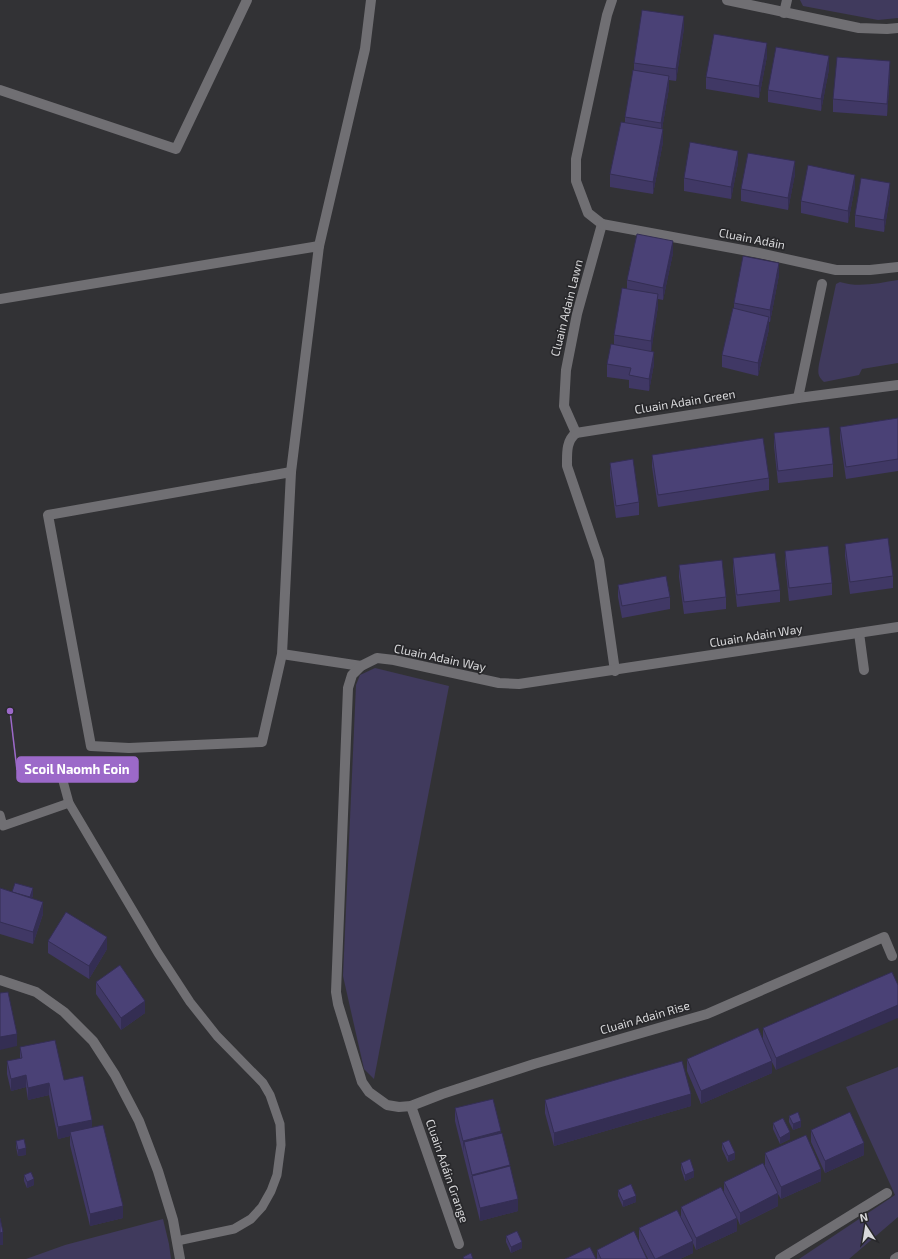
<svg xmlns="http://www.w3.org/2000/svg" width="898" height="1259" font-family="'Exo 2',sans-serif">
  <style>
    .green { fill: #403a5d }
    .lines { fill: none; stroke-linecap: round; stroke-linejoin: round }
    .lane { stroke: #706f73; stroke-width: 9 }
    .street { stroke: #706f73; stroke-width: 10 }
    .secondary { stroke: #706f73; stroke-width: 10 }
    .wall { fill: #403865 }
    .shaded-wall { fill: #342e53 }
    .building { fill: #4a4176; stroke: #342e53 }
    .labels { text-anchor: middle; stroke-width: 3.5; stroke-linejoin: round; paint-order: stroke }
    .street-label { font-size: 12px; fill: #d9d9db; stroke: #28282b }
    .leader { fill: none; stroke: #9c69c9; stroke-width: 1.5 }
    .callout-dot { fill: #9c69c9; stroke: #28282b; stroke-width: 1.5 }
    .callout { fill: #9c69c9; stroke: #9c69c9; stroke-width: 1.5 }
    .callout-label { font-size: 13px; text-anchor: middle; font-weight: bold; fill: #fff }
  </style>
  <rect width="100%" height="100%" fill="#323235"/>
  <g class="green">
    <polygon points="800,0 898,0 898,18 878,20 803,6"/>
    <path d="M 898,280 L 898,363 L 862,369 L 859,375 L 824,382 C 817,376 818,372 819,364 L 836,284 L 840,282 C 860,288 878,283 898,280 Z"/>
    <polygon points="375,668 449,686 374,1079 364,1069 343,976 356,685 360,675"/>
    <polygon points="898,1067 898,1217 849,1259 799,1259 895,1195 846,1087"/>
    <polygon points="163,1219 169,1244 171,1259 26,1259 65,1245"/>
  </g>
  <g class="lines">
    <g class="lane">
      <polyline points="60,770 69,803 158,953 190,1002 217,1036 263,1083 270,1095 280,1124 281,1145 277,1175 271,1191 262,1207 251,1219 234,1229 177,1241"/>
      <polyline points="0,815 3,826 69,803"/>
    </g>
    <g class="street">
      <path d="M 612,0 L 607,15 L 576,159 L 576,181 L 588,213 L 602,224 L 577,314 L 566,370 L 564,406 L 576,433 C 566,441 567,453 567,466 L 599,560 L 615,671"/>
      <polyline points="727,0 859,28 887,29 898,28"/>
      <polyline points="784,13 787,0"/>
      <polyline points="0,90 176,149 247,0"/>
      <polyline points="602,224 759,253 836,270 870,270 898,267"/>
      <polyline points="319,246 365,49 371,0"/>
      <polyline points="822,284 798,398 898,385"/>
      <polyline points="0,299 319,246 291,472"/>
      <polyline points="576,433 798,398"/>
      <polyline points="859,633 864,670"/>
      <polyline points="282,654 291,472 48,515 91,746 129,748 262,742 282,654 361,666"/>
      <polyline points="892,956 884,937 707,1014 534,1064 442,1094 411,1106 399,1107 387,1105 369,1092 362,1082 338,1004 336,992 348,688 352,675 361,666 377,658 394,660 499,683 519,684 898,627"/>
      <polyline points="0,980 36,992 64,1012 93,1041 115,1075 139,1121 158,1171 173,1220 180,1259"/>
      <polyline points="411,1106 459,1244"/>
      <polyline points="780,1259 887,1193"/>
    </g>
    <polyline class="secondary" points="895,1259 898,1257"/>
  </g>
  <g class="wall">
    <polygon points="684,28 676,81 669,80 669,88 662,129 663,142 653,194 610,187 610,174 625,122 625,117 634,70 634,63"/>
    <polygon points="767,56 759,98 706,89 706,77"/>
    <polygon points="829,69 821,111 768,102 768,90"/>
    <polygon points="890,73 887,116 833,112 833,99"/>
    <polygon points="738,163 731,199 684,191 684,178"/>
    <polygon points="795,174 788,210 741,201 741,189"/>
    <polygon points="855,187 848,223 801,213 801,201"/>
    <polygon points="890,196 884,232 855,227 855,215"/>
    <polygon points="673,253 663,300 658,299 658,306 651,351 654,364 649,391 629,388 629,380 607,377 607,364 614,345 614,335 627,289 627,280"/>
    <polygon points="779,275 770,322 769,322 769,329 758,376 722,367 722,355 734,308 734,303"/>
    <polygon points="898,418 898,471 846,479 840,439 840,427"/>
    <polygon points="774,433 833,464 833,477 778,483 774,446"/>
    <polygon points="652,455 769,478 769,490 658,507 652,467"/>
    <polygon points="610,463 639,502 639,515 616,518 610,475"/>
    <polygon points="845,544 893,576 893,588 850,594 845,556"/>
    <polygon points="785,551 832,583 832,595 789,601 785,563"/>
    <polygon points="733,558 780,590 780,602 737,607 733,570"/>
    <polygon points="679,565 726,597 726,609 684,614 679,577"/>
    <polygon points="618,585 670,597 670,609 622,618 618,597"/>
    <polygon points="0,888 12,892 33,895 32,898 43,914 33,944 0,934"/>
    <polygon points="48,941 107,949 89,979 48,953"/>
    <polygon points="892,972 776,1070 772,1062 772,1073 701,1104 687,1071 687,1059 763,1040 763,1028"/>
    <polygon points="96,982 145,1013 121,1030 96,994"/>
    <polygon points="20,1047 64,1080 92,1127 123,1218 90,1226 70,1145 70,1136 58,1139 49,1095 28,1100 26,1087 11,1091 7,1074 7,1061 20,1059"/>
    <polygon points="545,1100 691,1106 554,1146 545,1113"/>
    <polygon points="455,1108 501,1133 510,1166 518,1211 480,1221 455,1121"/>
    <polygon points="789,1116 801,1127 793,1130 789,1122"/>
    <polygon points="773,1123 790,1139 780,1144 773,1129"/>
    <polygon points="811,1130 864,1155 825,1173 811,1142"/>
    <polygon points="16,1141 26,1155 18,1156 16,1147"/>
    <polygon points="722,1143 735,1159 728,1162 722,1149"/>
    <polygon points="765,1153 821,1181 781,1199 778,1194 778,1206 740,1225 737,1218 737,1231 696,1250 693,1243 693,1253 680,1259 648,1259 639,1241 639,1228 681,1217 681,1207 724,1194 724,1182 775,1188 765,1166"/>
    <polygon points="681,1163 694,1177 685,1181 681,1169"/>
    <polygon points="24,1175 34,1185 27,1188 24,1181"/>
    <polygon points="618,1190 636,1202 623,1207 618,1196"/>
    <polygon points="506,1236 522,1248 511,1253 506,1242"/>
    <polygon points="597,1250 647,1259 597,1259"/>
  </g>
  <g class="shaded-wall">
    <polygon points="684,16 684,28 676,81 676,69"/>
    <polygon points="767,43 767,56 759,98 759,86"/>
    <polygon points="829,56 829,69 821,111 821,99"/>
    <polygon points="890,61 890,73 887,116 887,104"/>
    <polygon points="669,76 669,88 661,135 661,123"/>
    <polygon points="663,129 663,142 653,194 653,182"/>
    <polygon points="738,151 738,163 731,199 731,187"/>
    <polygon points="795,161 795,174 788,210 788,198"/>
    <polygon points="855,175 855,187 848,223 848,211"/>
    <polygon points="890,183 890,196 884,232 884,220"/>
    <polygon points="673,241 673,253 663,300 663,288"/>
    <polygon points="779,263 779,275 770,322 770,310"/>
    <polygon points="658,294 658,306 651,354 651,341"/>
    <polygon points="769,317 769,329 758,376 758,363"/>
    <polygon points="654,352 654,364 649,391 649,379"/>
    <polygon points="33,888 33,895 30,903 30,897"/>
    <polygon points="43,902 43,914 33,944 33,932"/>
    <polygon points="107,937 107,949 89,979 89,966"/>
    <polygon points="145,1001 145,1013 121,1030 121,1018"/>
    <polygon points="898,1005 898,1018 776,1070 776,1058"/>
    <polygon points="17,1034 17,1046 0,1050 0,1037"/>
    <polygon points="772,1061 772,1073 701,1104 701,1091"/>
    <polygon points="26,1075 26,1087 11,1091 11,1079"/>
    <polygon points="49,1083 49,1095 28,1100 28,1088"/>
    <polygon points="691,1094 691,1106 554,1146 554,1133"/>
    <polygon points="92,1120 92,1132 70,1132 70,1136 58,1139 58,1127"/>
    <polygon points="801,1121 801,1127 793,1130 793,1124"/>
    <polygon points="501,1131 501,1143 464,1142 463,1153 463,1141"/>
    <polygon points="790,1132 790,1139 780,1144 780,1138"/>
    <polygon points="864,1143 864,1155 825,1173 825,1161"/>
    <polygon points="26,1148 26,1155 18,1156 18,1150"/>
    <polygon points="735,1153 735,1159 728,1162 728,1156"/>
    <polygon points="510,1165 510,1177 472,1176 472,1187 472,1175"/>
    <polygon points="821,1169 821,1181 781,1199 781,1187"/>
    <polygon points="694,1171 694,1177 685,1181 685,1175"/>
    <polygon points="34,1179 34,1185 27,1188 27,1182"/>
    <polygon points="778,1193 778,1206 740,1225 740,1213"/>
    <polygon points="636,1196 636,1202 623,1207 623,1201"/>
    <polygon points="518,1199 518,1211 480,1221 480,1208"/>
    <polygon points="123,1206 123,1218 90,1226 90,1214"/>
    <polygon points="737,1218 737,1231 696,1250 696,1238"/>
    <polygon points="3,1232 3,1245 0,1245 0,1233"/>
    <polygon points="693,1241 693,1253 680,1259 656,1259"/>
    <polygon points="522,1242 522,1248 511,1253 511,1247"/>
  </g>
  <g class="building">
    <polygon points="642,10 684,16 676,69 634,63"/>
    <polygon points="714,34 767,43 759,86 706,77"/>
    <polygon points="776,47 829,56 821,99 768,90"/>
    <polygon points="837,57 890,61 887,104 833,99"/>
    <polygon points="633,70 669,76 661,123 625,117"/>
    <polygon points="621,122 663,129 653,182 610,174"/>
    <polygon points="690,142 738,151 731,187 684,178"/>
    <polygon points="748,153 795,161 788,198 741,189"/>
    <polygon points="808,165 855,175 848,211 801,201"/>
    <polygon points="861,178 890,183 884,220 855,215"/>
    <polygon points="637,234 673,241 663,288 627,280"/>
    <polygon points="743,256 779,263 770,310 734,303"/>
    <polygon points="622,288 658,294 651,341 614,335"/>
    <polygon points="733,308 769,317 758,363 722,355"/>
    <polygon points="611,344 654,352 649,379 629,375 631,368 607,364"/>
    <polygon points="898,418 898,459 846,467 840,427"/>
    <polygon points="829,427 833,464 778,471 774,433"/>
    <polygon points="763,438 769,478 658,495 652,455"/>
    <polygon points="633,459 639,502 616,506 610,463"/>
    <polygon points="888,538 893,576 850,582 845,544"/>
    <polygon points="828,546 832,583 789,588 785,551"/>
    <polygon points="775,553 780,590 737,595 733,558"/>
    <polygon points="722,560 726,597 684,602 679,565"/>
    <polygon points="666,576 670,597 622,606 618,585"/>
    <polygon points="15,883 33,888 30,897 12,892"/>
    <polygon points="0,888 43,902 33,932 0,922"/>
    <polygon points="66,912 107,937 89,966 48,941"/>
    <polygon points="120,965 145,1001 121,1018 96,982"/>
    <polygon points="892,972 898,985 898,1005 776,1058 763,1028"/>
    <polygon points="8,992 17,1034 0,1037 0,993"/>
    <polygon points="758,1028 772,1061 701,1091 687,1059"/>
    <polygon points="55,1040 64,1080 83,1076 92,1120 58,1127 49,1083 28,1088 26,1075 11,1079 7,1061 22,1058 20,1047"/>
    <polygon points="682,1061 691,1094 554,1133 545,1100"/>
    <polygon points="493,1099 501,1131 463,1141 455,1108"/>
    <polygon points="798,1112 801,1121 793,1124 789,1116"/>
    <polygon points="850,1112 864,1143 825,1161 811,1130"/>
    <polygon points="783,1118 790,1132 780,1138 773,1123"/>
    <polygon points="103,1125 123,1206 90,1214 70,1132"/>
    <polygon points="502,1133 510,1165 472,1175 464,1142"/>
    <polygon points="806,1135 821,1169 781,1187 765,1153"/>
    <polygon points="24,1139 26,1148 18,1150 16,1141"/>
    <polygon points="729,1140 735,1153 728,1156 722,1143"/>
    <polygon points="690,1159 694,1171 685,1175 681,1163"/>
    <polygon points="763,1163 778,1193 740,1213 724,1182"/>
    <polygon points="510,1166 518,1199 480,1208 472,1176"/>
    <polygon points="31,1172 34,1179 27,1182 24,1175"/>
    <polygon points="631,1184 636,1196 623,1201 618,1190"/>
    <polygon points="721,1187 737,1218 696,1238 681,1207"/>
    <polygon points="677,1210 693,1241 656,1259 655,1259 639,1228"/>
    <polygon points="0,1218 3,1232 0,1233"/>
    <polygon points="517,1231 522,1242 511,1247 506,1236"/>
    <polygon points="634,1231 647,1259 601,1259 597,1250"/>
    <polygon points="590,1247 596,1259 565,1259"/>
    <polygon points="471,1253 473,1259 464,1259 463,1257"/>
  </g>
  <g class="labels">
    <g class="street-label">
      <text transform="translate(752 239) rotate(11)" y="4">Cluain Adáin</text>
      <text transform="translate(567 308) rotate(-76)" y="4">Cluain Adain Lawn</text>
      <text transform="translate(685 402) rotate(-9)" y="4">Cluain Adain Green</text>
      <text transform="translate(756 636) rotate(-9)" y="4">Cluain Adain Way</text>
      <text transform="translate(440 658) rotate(12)" y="4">Cluain Adain Way</text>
      <text transform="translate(645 1018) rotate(-16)" y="4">Cluain Adain Rise</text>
      <text transform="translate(447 1171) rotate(71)" y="4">Cluain Adáin Grange</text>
    </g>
  </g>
  <path class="leader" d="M10 711L17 770"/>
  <circle class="callout-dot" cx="10" cy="711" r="4"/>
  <rect class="callout" x="17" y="757" width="121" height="25" rx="4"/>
  <g class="callout-label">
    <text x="77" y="774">Scoil Naomh Eoin</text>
  </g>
  <g transform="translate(866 1227) rotate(348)" stroke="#28282b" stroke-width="3" paint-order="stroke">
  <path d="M0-3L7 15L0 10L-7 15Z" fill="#d9d9db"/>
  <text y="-6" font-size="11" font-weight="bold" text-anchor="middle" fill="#d9d9db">N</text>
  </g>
</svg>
